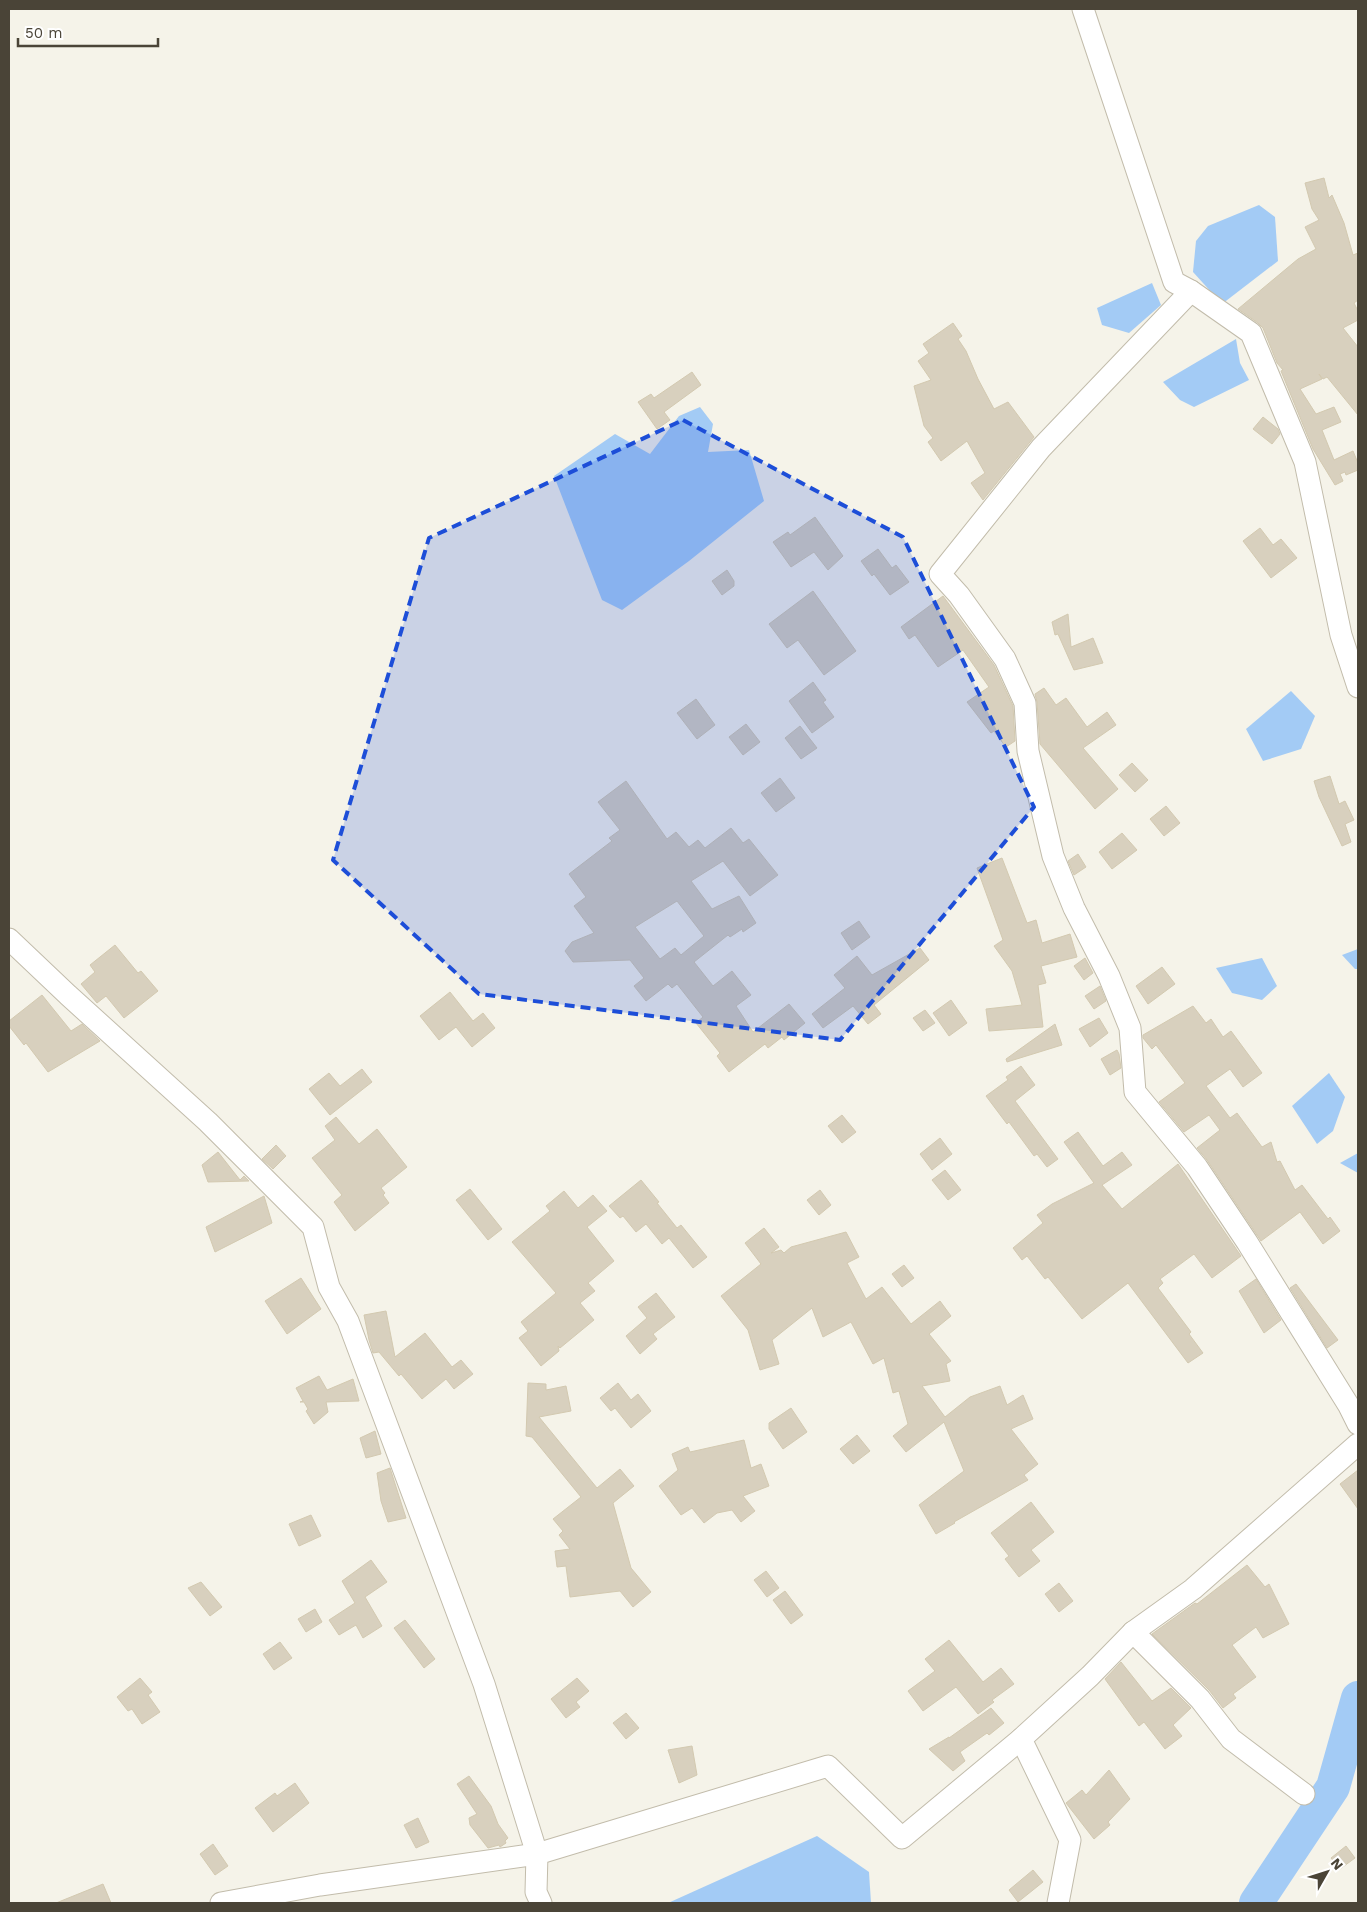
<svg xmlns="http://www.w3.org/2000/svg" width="1367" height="1912" font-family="'Work Sans',sans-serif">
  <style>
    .water { fill: #a3cbf5 }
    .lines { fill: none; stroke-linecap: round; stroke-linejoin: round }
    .river { stroke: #a3cbf5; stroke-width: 34 }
    .building { fill: #d8d0be; stroke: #d3c9b0; fill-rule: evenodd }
    .street-casing { stroke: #c2bcab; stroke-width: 23 }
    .street { stroke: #fff; stroke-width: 21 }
    .marked { fill: #1d4ed8; fill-opacity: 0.2; stroke: #1d4ed8; stroke-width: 4; stroke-dasharray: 10 6; stroke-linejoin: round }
  </style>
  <rect width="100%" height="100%" fill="#f5f3e9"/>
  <g class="water">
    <polygon points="1259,205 1275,217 1278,261 1222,304 1193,272 1196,241 1208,226"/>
    <polygon points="1152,283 1161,305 1129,333 1102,325 1097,308"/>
    <polygon points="1236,339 1240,363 1249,380 1194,407 1180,400 1163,382"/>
    <polygon points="700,407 713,424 708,452 749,450 764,501 689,561 622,610 602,600 554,476 615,434 650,454 679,416"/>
    <polygon points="1291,691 1315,716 1301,749 1263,761 1246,729"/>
    <polygon points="1358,949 1358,969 1355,969 1342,955"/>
    <polygon points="1262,958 1277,986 1262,1000 1232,993 1216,968"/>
    <polygon points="1329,1073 1345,1097 1333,1131 1317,1144 1292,1106"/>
    <polygon points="1358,1153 1358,1173 1340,1163"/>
    <polygon points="817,1836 869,1872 871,1903 668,1903"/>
  </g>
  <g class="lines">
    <polyline class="river" points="1256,1903 1333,1787 1358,1698"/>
  </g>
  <g class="building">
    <polygon points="1324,178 1329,198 1332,195 1344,223 1353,255 1358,253 1358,300 1354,303 1358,311 1358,320 1343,328 1358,347 1358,415 1327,377 1323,379 1319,374 1322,379 1300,389 1316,414 1334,407 1341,422 1322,430 1334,460 1353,451 1358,463 1358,470 1346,475 1345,472 1340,474 1343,481 1335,485 1313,449 1281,371 1283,370 1277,363 1263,328 1258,323 1238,309 1298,259 1316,249 1305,227 1319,220 1312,209 1305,183"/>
    <polygon points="953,323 962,336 958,339 966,351 978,379 994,409 1008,402 1034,437 983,500 971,483 985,473 967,441 941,461 928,442 933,438 924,426 914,386 931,380 918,361 929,353 923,344"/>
    <polygon points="692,372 701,385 664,412 670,420 657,429 638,402 651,394 654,398"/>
    <polygon points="1263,417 1278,429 1280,434 1272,444 1253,429"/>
    <polygon points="815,517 843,556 828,570 814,552 791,567 773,542 788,532 790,535"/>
    <polygon points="1260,528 1273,545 1281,539 1297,558 1271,578 1243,541"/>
    <polygon points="878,549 892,568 896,565 909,582 890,595 874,574 872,576 861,561"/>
    <polygon points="727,570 734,581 734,586 722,595 712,581"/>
    <polygon points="813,591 856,651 824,675 798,640 787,648 769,624"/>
    <polygon points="943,596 994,665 1013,706 1015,741 1006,747 994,731 991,733 967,702 989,687 963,650 938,667 915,635 909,639 901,627"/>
    <polygon points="1068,614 1071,647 1093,638 1103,663 1074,670 1058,634 1055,635 1052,622"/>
    <polygon points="813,682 826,700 823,702 834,717 812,733 789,701"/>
    <polygon points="1044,688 1056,705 1066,698 1087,727 1107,712 1116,725 1083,748 1118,789 1095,809 1040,744 1037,702 1035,694"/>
    <polygon points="696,699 715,725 697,739 677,713"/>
    <polygon points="746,724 760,742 743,755 729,737"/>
    <polygon points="800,726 817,748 801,759 785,738"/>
    <polygon points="1132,763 1148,780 1135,792 1119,775"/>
    <polygon points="1330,776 1339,804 1345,801 1354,820 1345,824 1351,842 1342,846 1319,797 1314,781"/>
    <polygon points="780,778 795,798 776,812 761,793"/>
    <path d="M 626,781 L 667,839 L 676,832 L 689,847 L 698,840 L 705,848 L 731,828 L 743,843 L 749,839 L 778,875 L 750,896 L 723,861 L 691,881 L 712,909 L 739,896 L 756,923 L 743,932 L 742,929 L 730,937 L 728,935 L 694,962 L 713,986 L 732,971 L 751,995 L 736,1006 L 753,1032 L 789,1004 L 805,1023 L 784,1040 L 782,1037 L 768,1048 L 765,1044 L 729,1072 L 717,1056 L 720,1053 L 696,1023 L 703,1017 L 677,984 L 672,988 L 668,984 L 646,1001 L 634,986 L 644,978 L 630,960 L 573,962 L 565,951 L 572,942 L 594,933 L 574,906 L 586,897 L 569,874 L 612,841 L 609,838 L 620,830 L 598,802 ZM 677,901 L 704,936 L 681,955 L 675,948 L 660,959 L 635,927 Z"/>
    <polygon points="1166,806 1180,823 1164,836 1150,819"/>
    <polygon points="1122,833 1137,850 1112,869 1099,852"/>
    <polygon points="1078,854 1086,867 1074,875 1068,861"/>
    <polygon points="1002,858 1027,923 1036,920 1042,943 1070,934 1077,957 1041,966 1046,983 1038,985 1043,1027 989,1031 986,1009 1022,1005 1012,971 994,946 1003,940 977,868"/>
    <polygon points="859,921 870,937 852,950 841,933"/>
    <polygon points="115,945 138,973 141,971 158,991 124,1018 106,996 97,1003 81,984 95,972 90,965"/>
    <polygon points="920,948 929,960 874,1005 881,1014 868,1024 853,1006 823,1028 812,1014 845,988 834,975 857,956 872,975"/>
    <polygon points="1085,958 1093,973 1084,980 1074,966"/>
    <polygon points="1162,967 1175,984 1148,1004 1136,986"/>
    <polygon points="1100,986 1106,1001 1094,1009 1085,996"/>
    <polygon points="450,992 473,1021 483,1013 495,1028 472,1047 456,1027 439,1040 420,1016"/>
    <polygon points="42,995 71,1031 82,1024 100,1041 48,1072 26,1043 24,1045 9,1026 9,1021"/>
    <polygon points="951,1000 967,1023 949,1036 933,1013"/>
    <polygon points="1193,1006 1206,1023 1211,1019 1223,1037 1231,1031 1262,1073 1243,1087 1230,1069 1206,1086 1230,1118 1237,1113 1262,1147 1271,1142 1277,1162 1280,1161 1295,1190 1302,1185 1328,1219 1330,1217 1340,1231 1323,1244 1300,1212 1261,1241 1207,1160 1197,1148 1220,1130 1209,1115 1184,1132 1159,1102 1185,1083 1156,1045 1152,1049 1143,1038 1143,1035"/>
    <polygon points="925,1010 935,1023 923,1031 913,1018"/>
    <polygon points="1099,1018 1108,1033 1090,1047 1079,1029"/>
    <polygon points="1055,1024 1062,1045 1007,1062 1006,1059"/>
    <polygon points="1117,1050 1119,1054 1121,1068 1110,1075 1101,1059"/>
    <polygon points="1021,1066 1035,1085 1015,1101 1058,1159 1047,1167 1037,1154 1034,1156 1009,1122 1007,1124 986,1096 1008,1080 1006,1077"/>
    <polygon points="362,1069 372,1082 330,1115 309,1089 329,1073 340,1086"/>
    <polygon points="842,1115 856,1132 842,1143 828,1126"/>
    <polygon points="336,1117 359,1144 377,1129 407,1167 381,1188 385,1193 383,1195 389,1203 355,1231 334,1202 342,1195 312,1158 335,1140 325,1126"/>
    <polygon points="1078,1132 1103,1166 1122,1152 1132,1165 1102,1185 1122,1209 1178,1164 1241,1256 1212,1278 1194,1254 1160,1279 1163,1283 1158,1288 1191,1332 1189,1334 1203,1353 1188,1363 1128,1283 1082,1319 1048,1277 1045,1279 1027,1256 1022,1260 1013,1248 1043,1223 1037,1215 1052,1204 1094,1183 1064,1142"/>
    <polygon points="940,1138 952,1154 932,1170 920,1154"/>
    <polygon points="276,1145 286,1156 273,1169 262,1159"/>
    <polygon points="218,1152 240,1180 244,1176 249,1181 208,1182 202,1165"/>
    <polygon points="945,1170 961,1190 948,1200 932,1180"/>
    <polygon points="641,1180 659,1202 657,1203 677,1228 681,1225 707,1257 693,1268 669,1238 662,1244 646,1224 636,1232 623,1216 620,1218 609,1206"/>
    <polygon points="470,1189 502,1229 488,1240 456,1200"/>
    <polygon points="820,1190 831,1205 819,1215 807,1200"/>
    <polygon points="564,1191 578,1208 593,1195 607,1211 587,1227 614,1261 588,1283 595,1291 580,1303 594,1320 560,1348 558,1346 559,1351 541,1366 519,1338 528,1331 521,1322 556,1293 512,1242 550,1211 546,1206"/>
    <polygon points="264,1196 272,1223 215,1252 206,1227"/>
    <polygon points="764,1228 779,1247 771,1253 781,1250 784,1253 791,1247 846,1232 859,1257 847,1263 866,1299 882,1287 911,1324 940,1301 951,1316 929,1334 951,1361 946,1364 950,1381 922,1386 945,1417 970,1397 1000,1386 1007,1405 1023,1395 1033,1419 1011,1429 1038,1464 1024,1475 1028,1480 954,1522 955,1523 936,1534 919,1505 964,1471 944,1422 906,1452 893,1436 908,1424 899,1391 893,1393 884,1358 873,1364 851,1322 823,1337 812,1308 772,1340 779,1364 760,1370 748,1330 721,1296 761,1264 745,1243"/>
    <polygon points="904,1265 914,1278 902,1287 892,1274"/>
    <polygon points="301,1278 321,1309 287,1334 265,1301"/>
    <polygon points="1256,1279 1281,1320 1264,1333 1239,1291"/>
    <polygon points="1296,1284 1338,1340 1327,1348 1290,1288"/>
    <polygon points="656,1293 675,1317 653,1334 657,1339 640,1354 626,1336 647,1318 638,1307"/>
    <polygon points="386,1311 395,1357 425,1333 452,1367 461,1360 473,1374 454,1389 446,1379 422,1399 401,1374 399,1376 379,1352 373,1353 369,1340 364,1315"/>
    <polygon points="319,1376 327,1390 353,1379 359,1401 326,1402 328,1412 314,1424 306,1411 308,1409 304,1402 300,1402 303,1401 296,1388"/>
    <polygon points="528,1383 546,1384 546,1390 566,1386 571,1411 539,1417 597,1488 620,1469 634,1486 613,1503 631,1568 651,1592 633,1607 620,1591 570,1597 566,1566 557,1567 555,1551 570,1549 559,1535 563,1531 553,1519 581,1497 532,1437 526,1436"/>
    <polygon points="618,1383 631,1400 638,1394 651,1411 631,1428 615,1408 611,1411 600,1398"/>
    <polygon points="791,1408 807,1432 783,1449 769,1429 769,1423"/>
    <polygon points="375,1431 381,1454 366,1458 360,1438"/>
    <polygon points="857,1435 870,1451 853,1464 840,1449"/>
    <polygon points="744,1440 751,1468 761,1464 769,1486 743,1496 755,1511 741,1522 732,1510 717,1513 704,1523 692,1508 681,1515 659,1486 678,1470 672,1454 688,1447 690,1452"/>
    <polygon points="390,1468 406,1518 388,1522 381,1501 377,1473"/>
    <polygon points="1358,1470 1358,1509 1340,1484"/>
    <polygon points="1031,1502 1054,1532 1031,1550 1040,1561 1019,1577 1005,1559 1009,1556 991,1533"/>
    <polygon points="311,1515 321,1536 299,1546 289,1524"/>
    <polygon points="371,1560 387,1582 365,1597 382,1626 363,1638 356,1625 339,1635 329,1620 355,1603 342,1581"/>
    <polygon points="1247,1565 1265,1587 1269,1584 1289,1624 1263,1638 1256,1627 1232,1645 1256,1677 1233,1694 1236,1698 1223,1708 1209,1690 1152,1634 1195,1603 1197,1604"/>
    <polygon points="766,1571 779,1588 767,1597 754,1580"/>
    <polygon points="201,1582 222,1607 210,1616 188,1588"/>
    <polygon points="1059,1583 1073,1601 1059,1612 1045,1594"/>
    <polygon points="785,1591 803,1615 791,1624 773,1600"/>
    <polygon points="315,1609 322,1622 306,1632 298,1619"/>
    <polygon points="405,1620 435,1659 424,1668 394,1628"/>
    <polygon points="949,1640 983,1682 1001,1668 1014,1684 992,1700 994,1702 978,1714 956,1687 923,1711 908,1691 935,1671 925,1659"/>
    <polygon points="280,1642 292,1658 274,1670 263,1654"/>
    <polygon points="1121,1662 1152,1701 1171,1688 1191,1708 1173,1725 1182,1736 1165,1749 1144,1722 1139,1726 1105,1679"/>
    <polygon points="140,1678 152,1692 148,1695 160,1712 142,1724 132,1709 128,1711 117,1697"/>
    <polygon points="577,1678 589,1691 576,1702 580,1707 566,1718 551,1699"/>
    <polygon points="991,1708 1004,1723 989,1735 987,1733 960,1752 965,1761 953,1771 929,1749 949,1737 949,1738"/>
    <polygon points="626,1713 639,1728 626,1739 613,1723"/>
    <polygon points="692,1746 697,1775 679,1783 668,1750"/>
    <polygon points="1109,1770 1130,1799 1108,1822 1110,1825 1094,1839 1066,1803 1082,1790 1086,1795"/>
    <polygon points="469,1776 491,1806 498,1824 508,1838 505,1841 506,1843 500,1847 499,1845 488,1848 470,1825 469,1818 477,1814 457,1784"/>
    <polygon points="295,1783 309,1803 273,1832 255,1808 275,1793 277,1796"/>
    <polygon points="418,1818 429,1842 416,1848 404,1825"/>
    <polygon points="213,1844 228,1866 215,1875 200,1854"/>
    <polygon points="1346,1846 1355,1858 1340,1869 1331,1858"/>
    <polygon points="1033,1870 1043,1882 1018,1902 1009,1890"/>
    <polygon points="103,1884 111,1903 56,1903"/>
  </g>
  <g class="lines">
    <g class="street-casing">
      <g id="street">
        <polyline points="1083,9 1174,282 1191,291 1251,333 1305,462 1341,635 1358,687"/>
        <polyline points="1191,291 1041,448 940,574 959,595 1005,659 1025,703 1028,751 1053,856 1074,908 1109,976 1130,1028 1135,1092 1197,1167 1247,1242 1349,1406 1358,1424"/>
        <polyline points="9,939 68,995 208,1122 313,1227 329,1287 348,1321 484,1684 537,1854 828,1766 902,1838 1021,1739 1090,1676 1133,1632"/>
        <polyline points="1021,1739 1070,1840 1058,1903"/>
        <polyline points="1304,1794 1231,1739 1200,1699 1133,1632 1193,1589 1358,1444"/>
        <polyline points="221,1903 320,1885 537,1854 536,1892 541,1903"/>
      </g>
    </g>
    <use href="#street" class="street"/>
  </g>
  <path class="marked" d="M 683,420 L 903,537 L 1034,807 L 840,1040 L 479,994 L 333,860 L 429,538 Z"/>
  <rect width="1367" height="1912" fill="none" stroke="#4a4437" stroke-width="20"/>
  <g transform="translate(1327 1872) rotate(51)" stroke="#ffffff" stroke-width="4" paint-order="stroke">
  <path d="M0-4L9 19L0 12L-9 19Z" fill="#4a4437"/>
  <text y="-8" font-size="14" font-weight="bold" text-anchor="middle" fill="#4a4437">N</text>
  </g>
  <path d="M18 38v8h140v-8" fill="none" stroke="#4a4437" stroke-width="2.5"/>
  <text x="25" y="38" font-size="15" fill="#4a4437" stroke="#ffffff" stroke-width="4" paint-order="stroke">50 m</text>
</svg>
